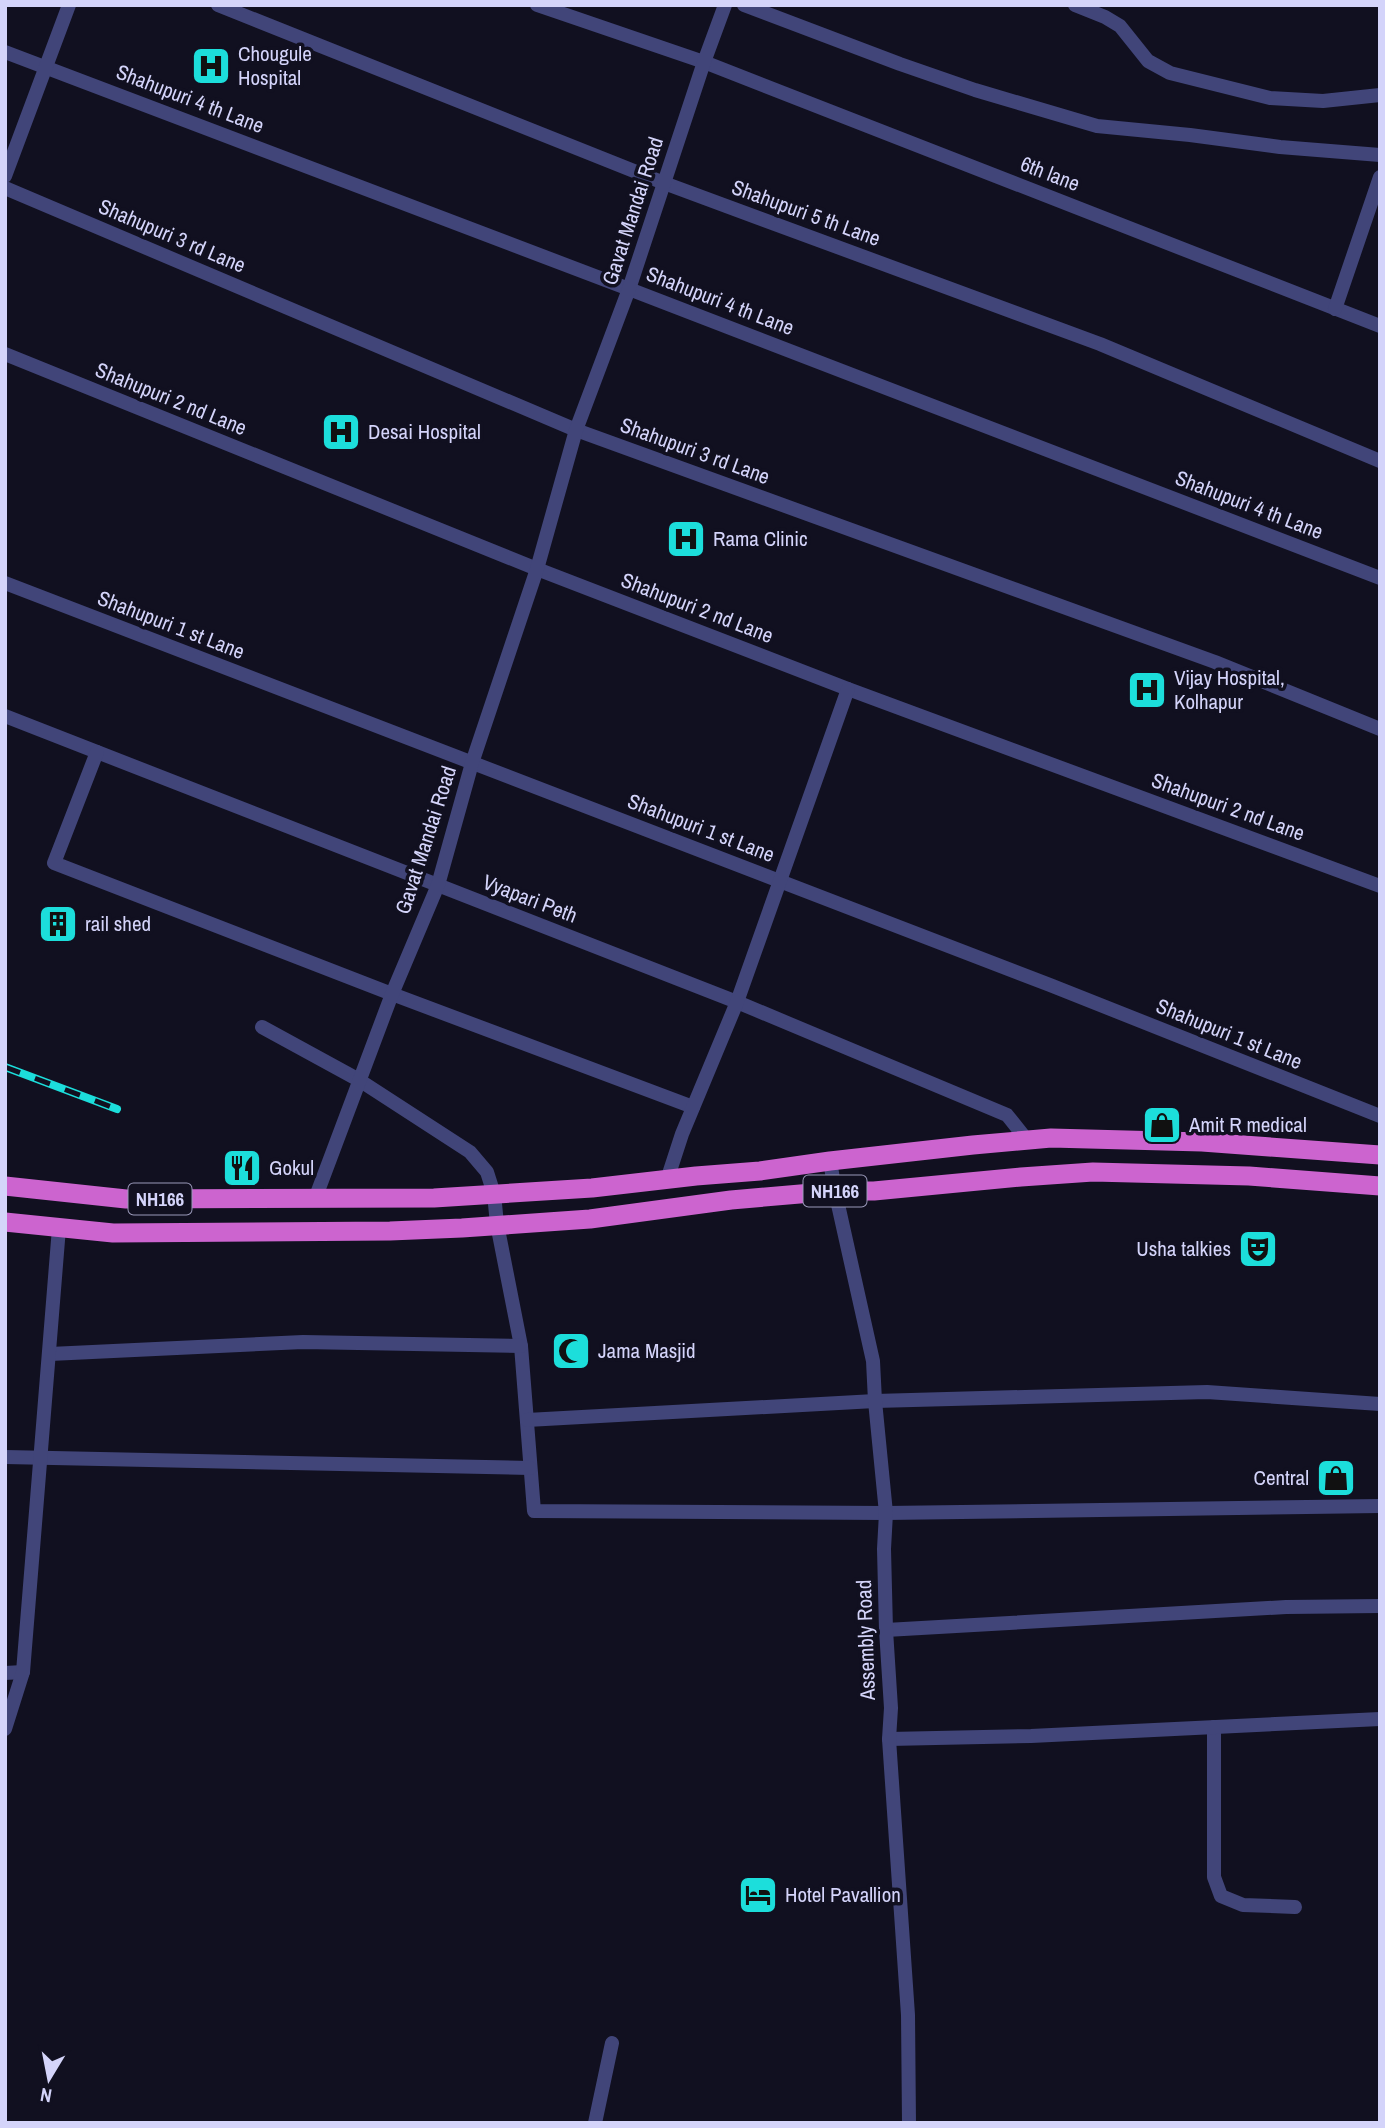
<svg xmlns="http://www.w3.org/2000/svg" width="1385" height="2128" font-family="'Archivo Narrow',sans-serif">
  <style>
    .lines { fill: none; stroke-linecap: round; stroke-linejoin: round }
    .minor { stroke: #414579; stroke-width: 14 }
    .tertiary { stroke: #414579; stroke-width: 14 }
    .trunk { stroke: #cc64cf; stroke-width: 19 }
    .rail-casing { stroke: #1cdedb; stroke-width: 8 }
    .rail { stroke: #111020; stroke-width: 5; stroke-dasharray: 16; stroke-linecap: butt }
    .labels { text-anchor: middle; stroke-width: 7; stroke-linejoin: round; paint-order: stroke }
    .shield { fill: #111020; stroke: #9a99b9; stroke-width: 2 }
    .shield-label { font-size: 19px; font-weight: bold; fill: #d4d4fa }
    .poi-label { font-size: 21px; fill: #d4d4fa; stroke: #111020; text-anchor: start }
    .street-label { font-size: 21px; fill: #d4d4fa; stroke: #111020 }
  </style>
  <rect width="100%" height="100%" fill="#111020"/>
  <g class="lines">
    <g class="minor">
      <polyline points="218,5 664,183 1100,344 1380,461"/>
      <polyline points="537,5 704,62 1380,326"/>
      <polyline points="744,5 900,64 975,90 1097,126 1190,135 1280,147 1380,155"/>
      <polyline points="1075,5 1105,17 1120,26 1148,61 1170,73 1270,98 1323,101 1380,95"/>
      <polyline points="5,52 629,289 1380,578"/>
      <polyline points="5,176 69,5"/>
      <polyline points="5,188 576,430 1215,662 1380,729"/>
      <polyline points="1335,309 1380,177"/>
      <polyline points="5,354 537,569 848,689 1380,886"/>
      <polyline points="5,583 1050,985 1380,1116"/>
      <polyline points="5,716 737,1002 1007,1115 1027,1140"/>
      <polyline points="97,752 54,863 392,994 693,1107"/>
      <polyline points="262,1027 359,1080 470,1152 487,1172 494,1194 497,1224 521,1346 534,1511 886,1513 1380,1506"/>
      <polyline points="667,1180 682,1134 737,1002 848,689"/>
      <polyline points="50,1354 303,1342 521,1346"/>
      <polyline points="527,1420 875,1401 1207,1392 1380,1404"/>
      <polyline points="5,1457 530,1468"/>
      <polyline points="886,1630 1286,1607 1380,1606"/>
      <polyline points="5,1673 23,1672"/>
      <polyline points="1214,1727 1214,1877 1221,1896 1243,1905 1295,1907"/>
      <polyline points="5,1729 23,1672 59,1228"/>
      <polyline points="889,1739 1031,1736 1380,1719"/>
      <polyline points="595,2123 612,2043"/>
    </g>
    <g class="tertiary">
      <polyline points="830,1161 835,1191 873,1361 875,1401 886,1513 884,1549 886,1630 891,1708 889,1739 908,2015 909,2123"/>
      <polyline points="315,1199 392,994 438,885 472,763 537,569 576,430 629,289 704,62 725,5"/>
    </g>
    <g class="trunk">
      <polyline points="5,1186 126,1199 434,1198 592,1188 696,1176 760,1171 830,1161 973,1145 1051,1138 1202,1142 1380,1155"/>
      <polyline points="5,1222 113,1233 390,1231 462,1228 590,1219 731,1200 835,1191 874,1191 1021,1177 1093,1172 1249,1176 1380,1186"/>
    </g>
    <g class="rail-casing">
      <polyline id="rail" points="5,1067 117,1109"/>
    </g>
    <use href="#rail" class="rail"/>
  </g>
  <defs>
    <g id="hospital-square" transform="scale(2.0125)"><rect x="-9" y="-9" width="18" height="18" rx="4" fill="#1cdedb" stroke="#111020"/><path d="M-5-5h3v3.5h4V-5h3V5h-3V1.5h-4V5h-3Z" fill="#111"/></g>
    <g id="building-square" transform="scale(2.0125)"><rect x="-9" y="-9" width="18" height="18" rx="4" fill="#1cdedb" stroke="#111020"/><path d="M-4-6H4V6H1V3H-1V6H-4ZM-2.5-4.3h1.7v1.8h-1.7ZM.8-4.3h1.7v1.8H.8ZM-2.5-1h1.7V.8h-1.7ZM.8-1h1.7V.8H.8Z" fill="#111"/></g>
    <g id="shop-square" transform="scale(2.0125)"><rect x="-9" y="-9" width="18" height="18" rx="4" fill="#1cdedb" stroke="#111020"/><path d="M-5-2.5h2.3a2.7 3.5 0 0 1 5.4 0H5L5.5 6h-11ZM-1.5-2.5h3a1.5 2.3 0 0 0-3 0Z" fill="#111"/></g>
    <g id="restaurant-square" transform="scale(2.0125)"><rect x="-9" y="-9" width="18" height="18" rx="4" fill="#1cdedb" stroke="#111020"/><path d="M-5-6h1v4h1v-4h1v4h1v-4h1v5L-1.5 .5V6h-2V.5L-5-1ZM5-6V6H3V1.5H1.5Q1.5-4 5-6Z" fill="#111"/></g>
    <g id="theatre-square" transform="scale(2.0125)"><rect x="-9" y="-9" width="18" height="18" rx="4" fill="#1cdedb" stroke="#111020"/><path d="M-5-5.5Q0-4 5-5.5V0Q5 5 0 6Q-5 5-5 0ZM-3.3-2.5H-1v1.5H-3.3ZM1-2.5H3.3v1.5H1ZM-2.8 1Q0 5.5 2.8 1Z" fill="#111"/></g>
    <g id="mosque-square" transform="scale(2.0125)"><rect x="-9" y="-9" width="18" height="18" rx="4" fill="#1cdedb" stroke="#111020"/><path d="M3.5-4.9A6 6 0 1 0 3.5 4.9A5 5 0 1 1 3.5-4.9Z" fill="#111"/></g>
    <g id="hotel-square" transform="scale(2.0125)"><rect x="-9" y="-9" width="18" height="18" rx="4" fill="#1cdedb" stroke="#111020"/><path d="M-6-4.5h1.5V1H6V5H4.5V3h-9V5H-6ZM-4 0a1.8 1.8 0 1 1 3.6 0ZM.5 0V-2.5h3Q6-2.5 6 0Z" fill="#111"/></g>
  </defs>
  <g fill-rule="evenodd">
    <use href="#hospital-square" x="211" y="66"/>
    <use href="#hospital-square" x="341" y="432"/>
    <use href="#hospital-square" x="686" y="539"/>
    <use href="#hospital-square" x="1147" y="690"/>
    <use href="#building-square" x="58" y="924"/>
    <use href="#shop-square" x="1162" y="1125"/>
    <use href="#restaurant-square" x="242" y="1168"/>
    <use href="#theatre-square" x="1258" y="1249"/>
    <use href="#mosque-square" x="571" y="1351"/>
    <use href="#shop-square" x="1336" y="1478"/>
    <use href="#hotel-square" x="758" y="1895"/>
  </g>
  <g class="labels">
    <g class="shield">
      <rect x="803.5" y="1175.5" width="63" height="31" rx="5"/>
      <rect x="128.5" y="1183.5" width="63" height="31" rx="5"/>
    </g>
    <g class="shield-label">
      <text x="835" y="1198">NH166</text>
      <text x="160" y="1206">NH166</text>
    </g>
    <g class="poi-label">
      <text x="238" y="61">Chougule<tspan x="238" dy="24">Hospital</tspan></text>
      <text x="368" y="439">Desai Hospital</text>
      <text x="713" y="546">Rama Clinic</text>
      <text x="1174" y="685">Vijay Hospital,<tspan x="1174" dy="24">Kolhapur</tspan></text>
      <text x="85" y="931">rail shed</text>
      <text x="1189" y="1132">Amit R medical</text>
      <text x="269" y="1175">Gokul</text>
      <text x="1231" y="1256" text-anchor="end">Usha talkies</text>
      <text x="598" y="1358">Jama Masjid</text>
      <text x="1309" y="1485" text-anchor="end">Central</text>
      <text x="785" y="1902">Hotel Pavallion</text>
    </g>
    <g class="street-label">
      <text transform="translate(190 99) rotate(21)" y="7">Shahupuri 4 th Lane</text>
      <text transform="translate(1050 174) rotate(21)" y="7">6th lane</text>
      <text transform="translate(633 211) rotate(-72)" y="7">Gavat Mandai Road</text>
      <text transform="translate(806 213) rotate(20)" y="7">Shahupuri 5 th Lane</text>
      <text transform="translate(172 236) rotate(23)" y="7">Shahupuri 3 rd Lane</text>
      <text transform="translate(720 301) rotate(21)" y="7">Shahupuri 4 th Lane</text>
      <text transform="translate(171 399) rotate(22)" y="7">Shahupuri 2 nd Lane</text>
      <text transform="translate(695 451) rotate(20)" y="7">Shahupuri 3 rd Lane</text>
      <text transform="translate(1249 505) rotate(21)" y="7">Shahupuri 4 th Lane</text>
      <text transform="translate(697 608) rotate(21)" y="7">Shahupuri 2 nd Lane</text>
      <text transform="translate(171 625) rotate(21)" y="7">Shahupuri 1 st Lane</text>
      <text transform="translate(1228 807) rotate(20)" y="7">Shahupuri 2 nd Lane</text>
      <text transform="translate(701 828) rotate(21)" y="7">Shahupuri 1 st Lane</text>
      <text transform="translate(426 840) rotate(-72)" y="7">Gavat Mandai Road</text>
      <text transform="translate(530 899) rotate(21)" y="7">Vyapari Peth</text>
      <text transform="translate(1229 1034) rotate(22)" y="7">Shahupuri 1 st Lane</text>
      <text transform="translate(866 1640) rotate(-92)" y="7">Assembly Road</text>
    </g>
  </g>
  <rect width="1385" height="2128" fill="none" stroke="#d4d4fa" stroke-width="14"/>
  <g transform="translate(49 2079) rotate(190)" stroke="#111020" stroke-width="5" paint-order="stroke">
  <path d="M0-5L12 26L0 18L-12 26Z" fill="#d4d4fa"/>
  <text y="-10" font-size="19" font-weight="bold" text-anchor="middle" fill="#d4d4fa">N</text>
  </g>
</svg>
